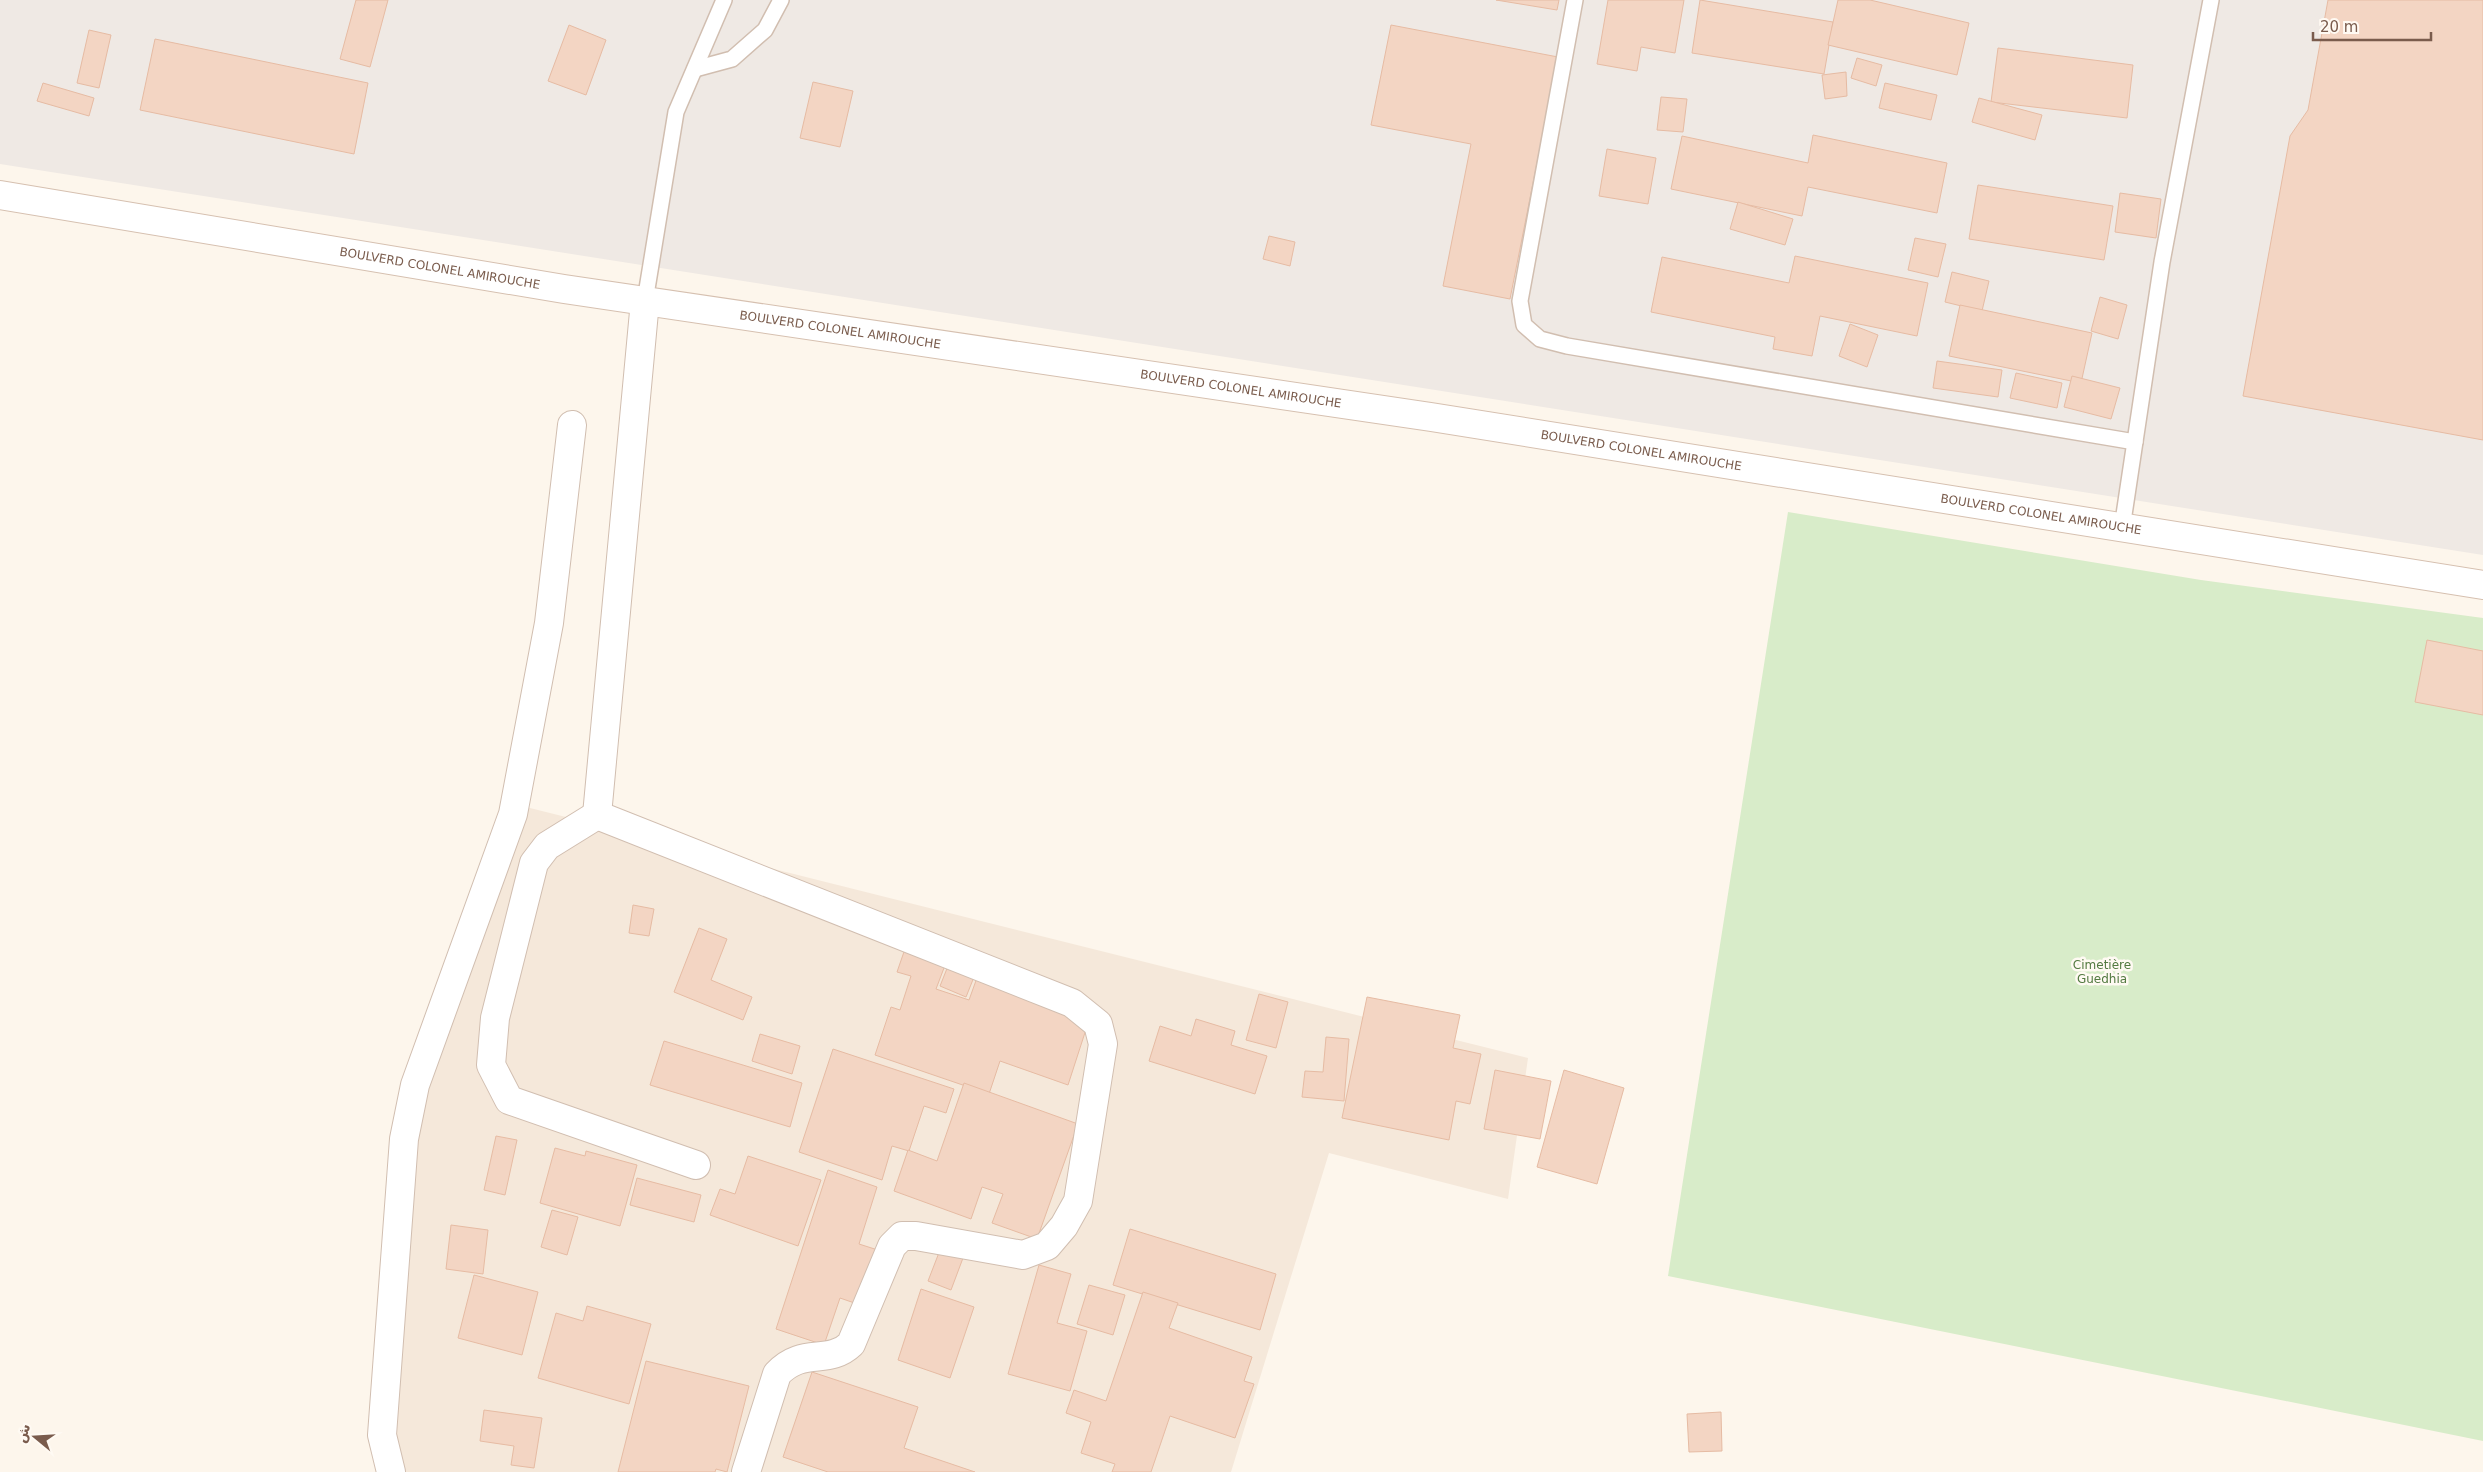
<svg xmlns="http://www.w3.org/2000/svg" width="2483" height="1472" font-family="'DejaVu Sans','Noto Naskh Arabic',sans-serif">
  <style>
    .residential { fill: #f5e8da }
    .industrial { fill: #efe9e4 }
    .green { fill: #d8ecc9 }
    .building { fill: #f3d5c3; stroke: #e6bba3 }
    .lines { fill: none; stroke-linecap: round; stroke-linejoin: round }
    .service-casing { stroke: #d1beb0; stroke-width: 18 }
    .minor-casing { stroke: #d1beb0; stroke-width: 30 }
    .secondary-casing { stroke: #d6c0b0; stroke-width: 30 }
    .service { stroke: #fff; stroke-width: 15 }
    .minor { stroke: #fff; stroke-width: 28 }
    .secondary { stroke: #fff; stroke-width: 28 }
    .labels { text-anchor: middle; stroke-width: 5; stroke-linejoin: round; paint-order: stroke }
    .street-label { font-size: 12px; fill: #7a5c4d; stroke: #fffaf3 }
    .park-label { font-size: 12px; fill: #537a41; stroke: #fffaf3 }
  </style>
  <rect width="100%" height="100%" fill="#fdf6ec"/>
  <polygon class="residential" points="510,803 1528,1058 1508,1199 1329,1153 1231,1472 397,1472 391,1469 409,1131"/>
  <polygon class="industrial" points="0,0 2483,0 2483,555 0,164"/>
  <polygon class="green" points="1788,512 2201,580 2483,618 2483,1441 1668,1276"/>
  <g class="building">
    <polygon points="356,0 388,0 370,67 340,59"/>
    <polygon points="1496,0 1559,0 1557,10"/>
    <polygon points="1608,0 1684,0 1675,53 1641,47 1637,71 1597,64"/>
    <polygon points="1700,0 1833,22 1824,74 1692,53"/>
    <polygon points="1838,0 1870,0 1969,23 1957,75 1828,45"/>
    <polygon points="2328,0 2483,0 2483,440 2243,396 2290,136 2308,110"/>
    <polygon points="569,25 606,40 586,95 548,81"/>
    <polygon points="1391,25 1558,57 1510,299 1443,286 1471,144 1371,125"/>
    <polygon points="89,30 111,35 99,88 77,83"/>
    <polygon points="155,39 368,83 354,154 140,110"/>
    <polygon points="1998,48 2133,65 2127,118 1991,102"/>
    <polygon points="1857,58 1882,65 1876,86 1851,78"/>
    <polygon points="1846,72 1847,96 1825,99 1822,75"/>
    <polygon points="813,82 853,91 840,147 800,138"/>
    <polygon points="43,83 94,98 89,116 37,101"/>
    <polygon points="1885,83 1937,95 1931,120 1879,108"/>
    <polygon points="1661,97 1687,99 1683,132 1657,130"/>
    <polygon points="1979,98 2042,115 2035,140 1972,122"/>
    <polygon points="1813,135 1947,163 1937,213 1808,187 1802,216 1671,189 1682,136 1808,163"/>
    <polygon points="1607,149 1656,158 1648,204 1599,196"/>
    <polygon points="1978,185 2113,206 2104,260 1969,239"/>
    <polygon points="2120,193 2161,199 2156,238 2115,232"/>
    <polygon points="1738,202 1793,219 1785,245 1730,229"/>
    <polygon points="1269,236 1295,242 1290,266 1263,259"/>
    <polygon points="1915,238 1946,244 1938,277 1908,270"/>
    <polygon points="1795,256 1928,283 1917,336 1820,316 1812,356 1773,349 1775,337 1651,312 1662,257 1789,283"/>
    <polygon points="1952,272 1989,281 1982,311 1945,302"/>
    <polygon points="2100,297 2127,305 2118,339 2091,331"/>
    <polygon points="1960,305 2092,333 2081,383 1949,356"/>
    <polygon points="1850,324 1878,335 1867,367 1839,356"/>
    <polygon points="1937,361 2002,370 1998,397 1933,388"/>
    <polygon points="2016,373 2062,383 2057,408 2010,398"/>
    <polygon points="2072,376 2120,388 2111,419 2064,407"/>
    <polygon points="2427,640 2483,651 2483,715 2415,702"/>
    <polygon points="633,905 654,909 649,936 629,933"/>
    <polygon points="699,928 727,939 711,980 752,997 743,1020 674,992"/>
    <polygon points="906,946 947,960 936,989 969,1000 978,975 1091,1014 1068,1085 1000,1061 989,1094 875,1055 891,1007 900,1010 911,976 897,972"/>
    <polygon points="948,966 974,977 966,997 940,986"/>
    <polygon points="1259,994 1288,1002 1276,1048 1246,1040"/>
    <polygon points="1367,997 1460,1015 1453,1048 1481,1054 1470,1104 1456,1101 1449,1140 1342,1118"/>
    <polygon points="1196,1019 1235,1031 1231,1045 1267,1056 1255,1094 1149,1061 1160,1026 1191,1036"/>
    <polygon points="760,1034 800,1046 792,1074 752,1061"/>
    <polygon points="1326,1037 1349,1039 1344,1101 1302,1097 1305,1071 1323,1072"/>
    <polygon points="664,1041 802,1083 790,1127 650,1085"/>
    <polygon points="833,1049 954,1089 946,1113 924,1106 909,1151 892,1146 882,1180 799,1152"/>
    <polygon points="1495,1070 1551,1081 1540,1139 1484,1129"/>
    <polygon points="1564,1070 1624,1088 1597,1184 1537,1167"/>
    <polygon points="964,1083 1078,1124 1037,1239 992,1223 1003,1194 982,1187 971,1219 894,1191 908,1150 937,1161"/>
    <polygon points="496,1136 517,1140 505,1195 484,1190"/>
    <polygon points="555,1148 585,1156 586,1151 637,1165 620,1226 540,1203"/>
    <polygon points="748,1156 821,1180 798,1246 710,1215 720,1189 735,1194"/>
    <polygon points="828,1170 877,1187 859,1244 884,1252 866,1307 840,1298 824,1345 776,1329"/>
    <polygon points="637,1178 701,1195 694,1222 630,1205"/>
    <polygon points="552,1210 578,1217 567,1255 541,1247"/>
    <polygon points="451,1225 488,1230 483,1274 446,1269"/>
    <polygon points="1130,1229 1276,1274 1260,1330 1113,1285"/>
    <polygon points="940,1250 963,1258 951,1290 928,1281"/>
    <polygon points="1039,1265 1071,1274 1057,1323 1087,1331 1070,1391 1008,1374"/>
    <polygon points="474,1275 538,1292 522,1355 458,1338"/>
    <polygon points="1089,1285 1125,1295 1113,1335 1077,1324"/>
    <polygon points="921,1289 974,1307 950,1378 898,1360"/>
    <polygon points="1143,1292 1178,1303 1169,1328 1252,1357 1244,1381 1254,1384 1235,1438 1170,1416 1151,1472 1112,1472 1115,1464 1081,1453 1091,1422 1066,1413 1074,1390 1106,1401"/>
    <polygon points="587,1306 651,1324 629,1404 538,1378 556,1313 583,1321"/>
    <polygon points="646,1361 749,1386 727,1472 716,1469 715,1472 618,1472"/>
    <polygon points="812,1372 918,1407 904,1448 975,1472 828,1472 783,1457"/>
    <polygon points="484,1410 542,1418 534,1468 511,1465 514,1446 480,1441"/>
    <polygon points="1721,1412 1722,1451 1689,1452 1687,1414"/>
  </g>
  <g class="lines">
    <g class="service-casing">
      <g id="service">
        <polyline points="1575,0 1520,301 1524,325 1540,339 1567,346 2135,442"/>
        <polyline points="695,69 732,59 765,30 781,0"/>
        <polyline points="645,301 676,112 724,0"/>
        <polyline points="2122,528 2162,262 2211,0"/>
      </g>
    </g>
    <g class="minor-casing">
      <g id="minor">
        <path d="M 645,301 L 597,815 L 1072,1003 L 1098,1024 L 1103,1044 L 1078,1201 L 1064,1226 L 1047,1246 L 1023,1255 L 916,1236 L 902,1236 L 892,1246 L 851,1344 C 828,1366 803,1346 777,1374 L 746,1472"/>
        <polyline points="597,815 547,846 534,863 495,1018 491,1065 509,1100 696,1165"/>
        <polyline points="391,1472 382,1435 404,1139 415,1085 513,814 549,623 572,425"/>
      </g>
    </g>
    <g class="secondary-casing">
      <g id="secondary">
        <path id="s1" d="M 0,195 L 564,289 L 1431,417 L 2483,585"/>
      </g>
    </g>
    <use href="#service" class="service"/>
    <use href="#minor" class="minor"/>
    <use href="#secondary" class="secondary"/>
  </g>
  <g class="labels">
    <g class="street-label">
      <text dy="4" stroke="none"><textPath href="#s1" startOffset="446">BOULVERD COLONEL AMIROUCHE</textPath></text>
      <text dy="4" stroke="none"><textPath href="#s1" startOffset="851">BOULVERD COLONEL AMIROUCHE</textPath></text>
      <text dy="4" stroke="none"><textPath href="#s1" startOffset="1256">BOULVERD COLONEL AMIROUCHE</textPath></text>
      <text dy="4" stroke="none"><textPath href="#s1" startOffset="1661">BOULVERD COLONEL AMIROUCHE</textPath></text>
      <text dy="4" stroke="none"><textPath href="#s1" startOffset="2066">BOULVERD COLONEL AMIROUCHE</textPath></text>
    </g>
    <g class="park-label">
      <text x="2102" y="969">Cimetière<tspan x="2102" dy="14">Guedhia</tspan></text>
    </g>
  </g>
  <g transform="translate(35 1437) rotate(288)" stroke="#fffaf3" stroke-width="4" paint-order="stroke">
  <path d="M0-4L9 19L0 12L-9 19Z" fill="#7a5c4d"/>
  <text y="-8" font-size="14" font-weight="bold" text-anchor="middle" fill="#7a5c4d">ش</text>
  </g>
  <path d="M2313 32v8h118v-8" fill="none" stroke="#7a5c4d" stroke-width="2.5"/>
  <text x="2320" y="32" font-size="15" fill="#7a5c4d" stroke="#fffaf3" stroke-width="4" paint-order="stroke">20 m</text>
</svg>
